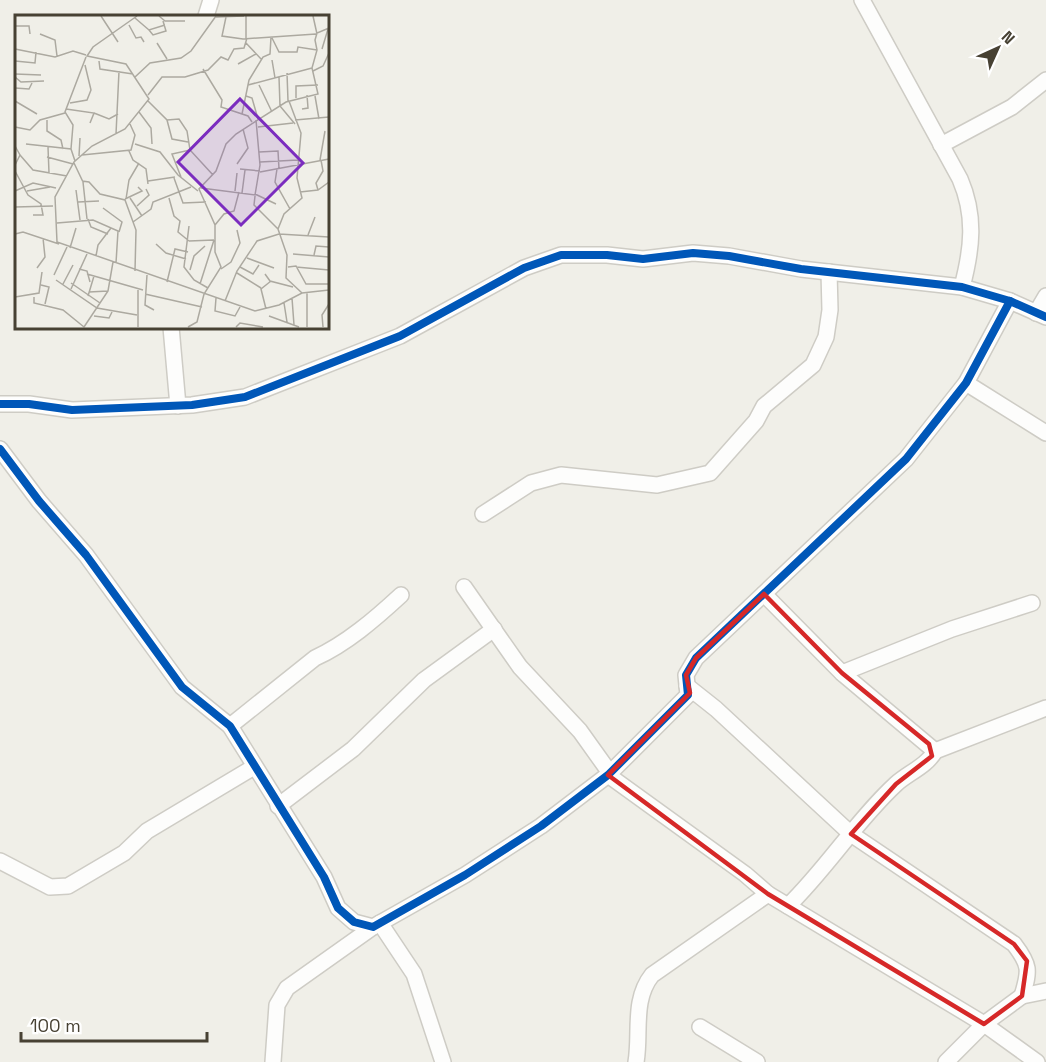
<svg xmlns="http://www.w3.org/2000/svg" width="1046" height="1062" font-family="'Space Grotesk',sans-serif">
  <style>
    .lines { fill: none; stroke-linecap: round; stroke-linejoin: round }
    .minor-casing { stroke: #ceccc5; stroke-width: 18 }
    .minor { stroke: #fdfdfc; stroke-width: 15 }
    .cycleway-casing { stroke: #fff; stroke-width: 11 }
    .cycleway { stroke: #0057b8; stroke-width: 8 }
    .marked { fill: none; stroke: #d62828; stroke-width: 4.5; stroke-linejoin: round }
    .inset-road { fill: none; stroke: #aca9a0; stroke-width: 1.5 }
    .view { fill: #7b2cbf; fill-opacity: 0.15; stroke: #7b2cbf; stroke-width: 3 }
    .inset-edge { fill: none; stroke: #474133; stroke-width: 3 }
  </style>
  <rect width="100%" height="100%" fill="#f0efe8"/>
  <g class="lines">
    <g class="minor-casing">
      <g id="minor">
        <path d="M 862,0 L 960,179 C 976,216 972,249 962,287"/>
        <polyline points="206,16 211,0"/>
        <polyline points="941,145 1012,107 1046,80"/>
        <polyline points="1036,313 1046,296"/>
        <polyline points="171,327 178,406"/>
        <polyline points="966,383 1046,433"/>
        <polyline points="0,404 29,404 72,410 192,405 245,397 400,336 524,268 561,255 607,255 643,259 693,253 729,256 801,269 962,287 1010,301 1046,317"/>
        <polyline points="0,449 39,501 86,555 182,687 230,726 324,877 338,908 354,922 373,927 465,875 541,826 608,775 688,695 686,675 696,658 906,459 966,383 1010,301"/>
        <polyline points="483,514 531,483 561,475 657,485 710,473 756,421 764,406 813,365 826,337 830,310 829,272"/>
        <polyline points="464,587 520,667 580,731 610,773"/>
        <path d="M 764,594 L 842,673 L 935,751 C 927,766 908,773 896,784 C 856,821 827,868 788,906"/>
        <polyline points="842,673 952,629 1032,603"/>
        <path d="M 687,686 L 716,709 L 851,834 L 1014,944 C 1030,965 1030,970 1022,996"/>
        <path d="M 230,726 L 315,658 C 346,644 375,619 401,595"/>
        <polyline points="935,751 1046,708"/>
        <polyline points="608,775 745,874 768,894 984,1024 1037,1062"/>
        <polyline points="278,806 353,749 424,680 494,629"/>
        <polyline points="0,861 50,887 68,886 124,853 147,831 254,767"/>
        <polyline points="380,923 414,974 443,1062"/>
        <polyline points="700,1027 757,1062"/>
        <polyline points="273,1062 277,1005 287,988 373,927"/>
        <path d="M 636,1062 C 641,1033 632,1000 652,975 L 768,894"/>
        <polyline points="946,1062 984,1024 1022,996 1046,991"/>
      </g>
    </g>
    <use href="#minor" class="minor"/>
    <g class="cycleway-casing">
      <g id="cycleway">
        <polyline points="0,404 29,404 72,410 192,405 245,397 400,336 524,268 561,255 607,255 643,259 693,253 729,256 801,269 962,287 1010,301 1046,317"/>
        <polyline points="0,449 39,501 86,555 182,687 230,726 324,877 338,908 354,922 373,927 465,875 541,826 608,775 688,695 686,675 696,658 906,459 966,383 1010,301"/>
      </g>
    </g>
    <use href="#cycleway" class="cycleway"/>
  </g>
  <path class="marked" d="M 764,594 L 842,673 L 929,744 L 932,756 L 896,784 L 851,834 L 1014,944 L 1027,961 L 1022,996 L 984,1024 L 768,894 L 608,775 L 690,693 L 686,675 L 696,658 Z"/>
  <g transform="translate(15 15)">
    <rect width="314" height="314" fill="#f0efe8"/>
    <path class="inset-road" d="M 86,1 L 103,27M 122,1 L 78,32 L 72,41 L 111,49 L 134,84 L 110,114 L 77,131 L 59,147 L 40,182 L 42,227 L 240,296 L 264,290 L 287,278 L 314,275M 144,1 L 150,6 L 170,6M 231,1 L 231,24M 298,1 L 302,19M 201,2 L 229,1M 211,2 L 207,21 L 228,24 L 301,19M 120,3 L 134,15 L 150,10M 114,10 L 121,23 L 126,22 L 129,27M 1,11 L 14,11 L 15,19M 134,15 L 138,20 L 151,16 L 148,6M 25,19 L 40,25 L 42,41M 257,23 L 264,37 L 282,37 L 283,32 L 302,35M 142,28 L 152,44M 231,28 L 247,45M 0,34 L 40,42 L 58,36 L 71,40M 307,34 L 313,14M 257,45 L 260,63M 0,46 L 20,48 L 21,37M 84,46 L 85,54 L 118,59M 223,49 L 241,39M 188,54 L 207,85 L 206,92 L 233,101 L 237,107M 298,56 L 308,51 L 314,38M 272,58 L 273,86M 0,59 L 26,60M 0,62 L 6,67 L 29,66M 120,62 L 135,48 L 166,43 L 176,36 L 201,1M 264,62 L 265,91 L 280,109M 233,70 L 297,53M 244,70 L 257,97M 0,73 L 14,74 L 17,68M 133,80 L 147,62 L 170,62 L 193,55 L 206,42 L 213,45 L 219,34 L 229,33 L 232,23M 231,81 L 237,83 L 243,104M 300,81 L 304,104M 281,83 L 281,71 L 303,70M 0,86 L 22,99M 133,86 L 152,105 L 157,124 L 173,127M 274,86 L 286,118 L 282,163 L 287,183 L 269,199 L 263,214 L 272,240 L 271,263 L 287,278M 55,88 L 72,85 L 76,75 L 70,50M 51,94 L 79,98 L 75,108M 287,94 L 293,93 L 292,80M 124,97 L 136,113 L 137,129M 79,98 L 94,104 L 103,99M 227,99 L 234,65 L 248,42 L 255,39 L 256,22M 32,105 L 32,116 L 46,125 L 48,134M 152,105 L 164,104 L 172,116 L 175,135 L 198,160M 280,105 L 314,102M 0,112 L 15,115 L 25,105 L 50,98M 243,112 L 278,108M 101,119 L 104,56M 11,129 L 56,134 L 60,146M 120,129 L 145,137 L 163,160 L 183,176M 0,131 L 5,140 L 0,150M 33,132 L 34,158M 56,134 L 58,110 L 50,97 L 71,42M 114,136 L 118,145 L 131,154 L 133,169M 244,137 L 263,136 L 264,154M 5,140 L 18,155 L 52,161M 67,140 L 116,135 L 120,120 L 115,109M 64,141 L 65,123M 32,142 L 58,149M 305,145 L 310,116M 245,147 L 283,145M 59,148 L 68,167 L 72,204M 222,149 L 233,133 L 228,114M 225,154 L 245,156M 262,154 L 260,167 L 275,194M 0,156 L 13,180 L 26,189 L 28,200 L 18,200M 245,157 L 314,144M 166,162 L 157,139 L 175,135M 159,163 L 168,188 L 191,187M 67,166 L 74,167 L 85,179 L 110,185 L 121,215 L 120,256M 133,166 L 160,162M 186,173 L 240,180 L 245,150 L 241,105M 61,175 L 65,205M 303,175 L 301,168 L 308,156 L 306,145M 0,176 L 18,168 L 41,173M 12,176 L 35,172M 220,176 L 222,158M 285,177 L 303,175 L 314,167M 227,178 L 230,155M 240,179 L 261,189M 240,181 L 239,190 L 263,214M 115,183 L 127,201M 154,183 L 159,201 L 165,206 L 163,217 L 174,226M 110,184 L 127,176 L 123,172M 111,184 L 114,165 L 124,148M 63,187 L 84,186M 122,191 L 134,180 L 131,174M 0,192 L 38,191M 88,193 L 107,207 L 104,217M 73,204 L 76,212 L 93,219M 118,207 L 136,194 L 138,187 L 176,172M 42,208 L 78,205 L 103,216 L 101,248M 200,210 L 209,199 L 219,196 L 224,177M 174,211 L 169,252 L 179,265 L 193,273M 0,219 L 8,217 L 44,229M 293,220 L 300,202M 174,226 L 199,225M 141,229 L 151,238 L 171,244M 55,233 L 61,213M 278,239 L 314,242M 299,240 L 301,231 L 314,232M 81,241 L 83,230 L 96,213M 232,243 L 259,253M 225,252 L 238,259 L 244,250M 273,252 L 281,251 L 291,269 L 313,269M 281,252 L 314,255M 22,253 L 30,242 L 28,223M 0,254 L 0,277M 64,254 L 72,256 L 75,267M 206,254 L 216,247 L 225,228 L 222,215M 175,255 L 179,241 L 190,231M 222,258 L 246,273M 72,259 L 128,275M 250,259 L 255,266 L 278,272M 39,260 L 52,232M 132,260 L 130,290 L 139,295M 41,265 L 82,293 L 122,300M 152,267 L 160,234 L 173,237M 56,268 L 85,288M 48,269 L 58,250M 185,269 L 199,225M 26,270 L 34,272 L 30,289M 56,274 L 72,239M 74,277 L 93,276M 130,279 L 187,292M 73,281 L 79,261M 0,282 L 24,278 L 27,257M 19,282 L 19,288 L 48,295 L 69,312M 201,283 L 200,296 L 220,301 L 225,292M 277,283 L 279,310M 210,286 L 222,256 L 242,226 L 264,219 L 314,222M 269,288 L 272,307M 251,294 L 246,274 L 256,266M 79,301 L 94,303 L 97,297M 254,301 L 284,312M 69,312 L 93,276 L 98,247M 123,312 L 123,275M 173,312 L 182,307 L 189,279 L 206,252 L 200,237 L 200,210 L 184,174 L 201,156 L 211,129 L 221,119 L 271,87 L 303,79 L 297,53 L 302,35 L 300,25 L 302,18 L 314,13M 221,312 L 225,308 L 248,312M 292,312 L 292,277M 308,312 L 307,300 L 314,289"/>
    <path class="view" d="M 225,84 L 288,148 L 226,210 L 163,147 Z"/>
    <rect width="314" height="314" class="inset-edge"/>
  </g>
  <g transform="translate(998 48) rotate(45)" stroke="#ffffff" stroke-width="4.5" paint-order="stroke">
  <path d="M0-4.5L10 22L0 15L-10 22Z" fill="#474133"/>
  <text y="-9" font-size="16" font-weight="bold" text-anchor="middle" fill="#474133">N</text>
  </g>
  <path d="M21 1032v9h186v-9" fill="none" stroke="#474133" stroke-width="3"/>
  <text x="30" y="1032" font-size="18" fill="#474133" stroke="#ffffff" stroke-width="4.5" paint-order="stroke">100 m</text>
</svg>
